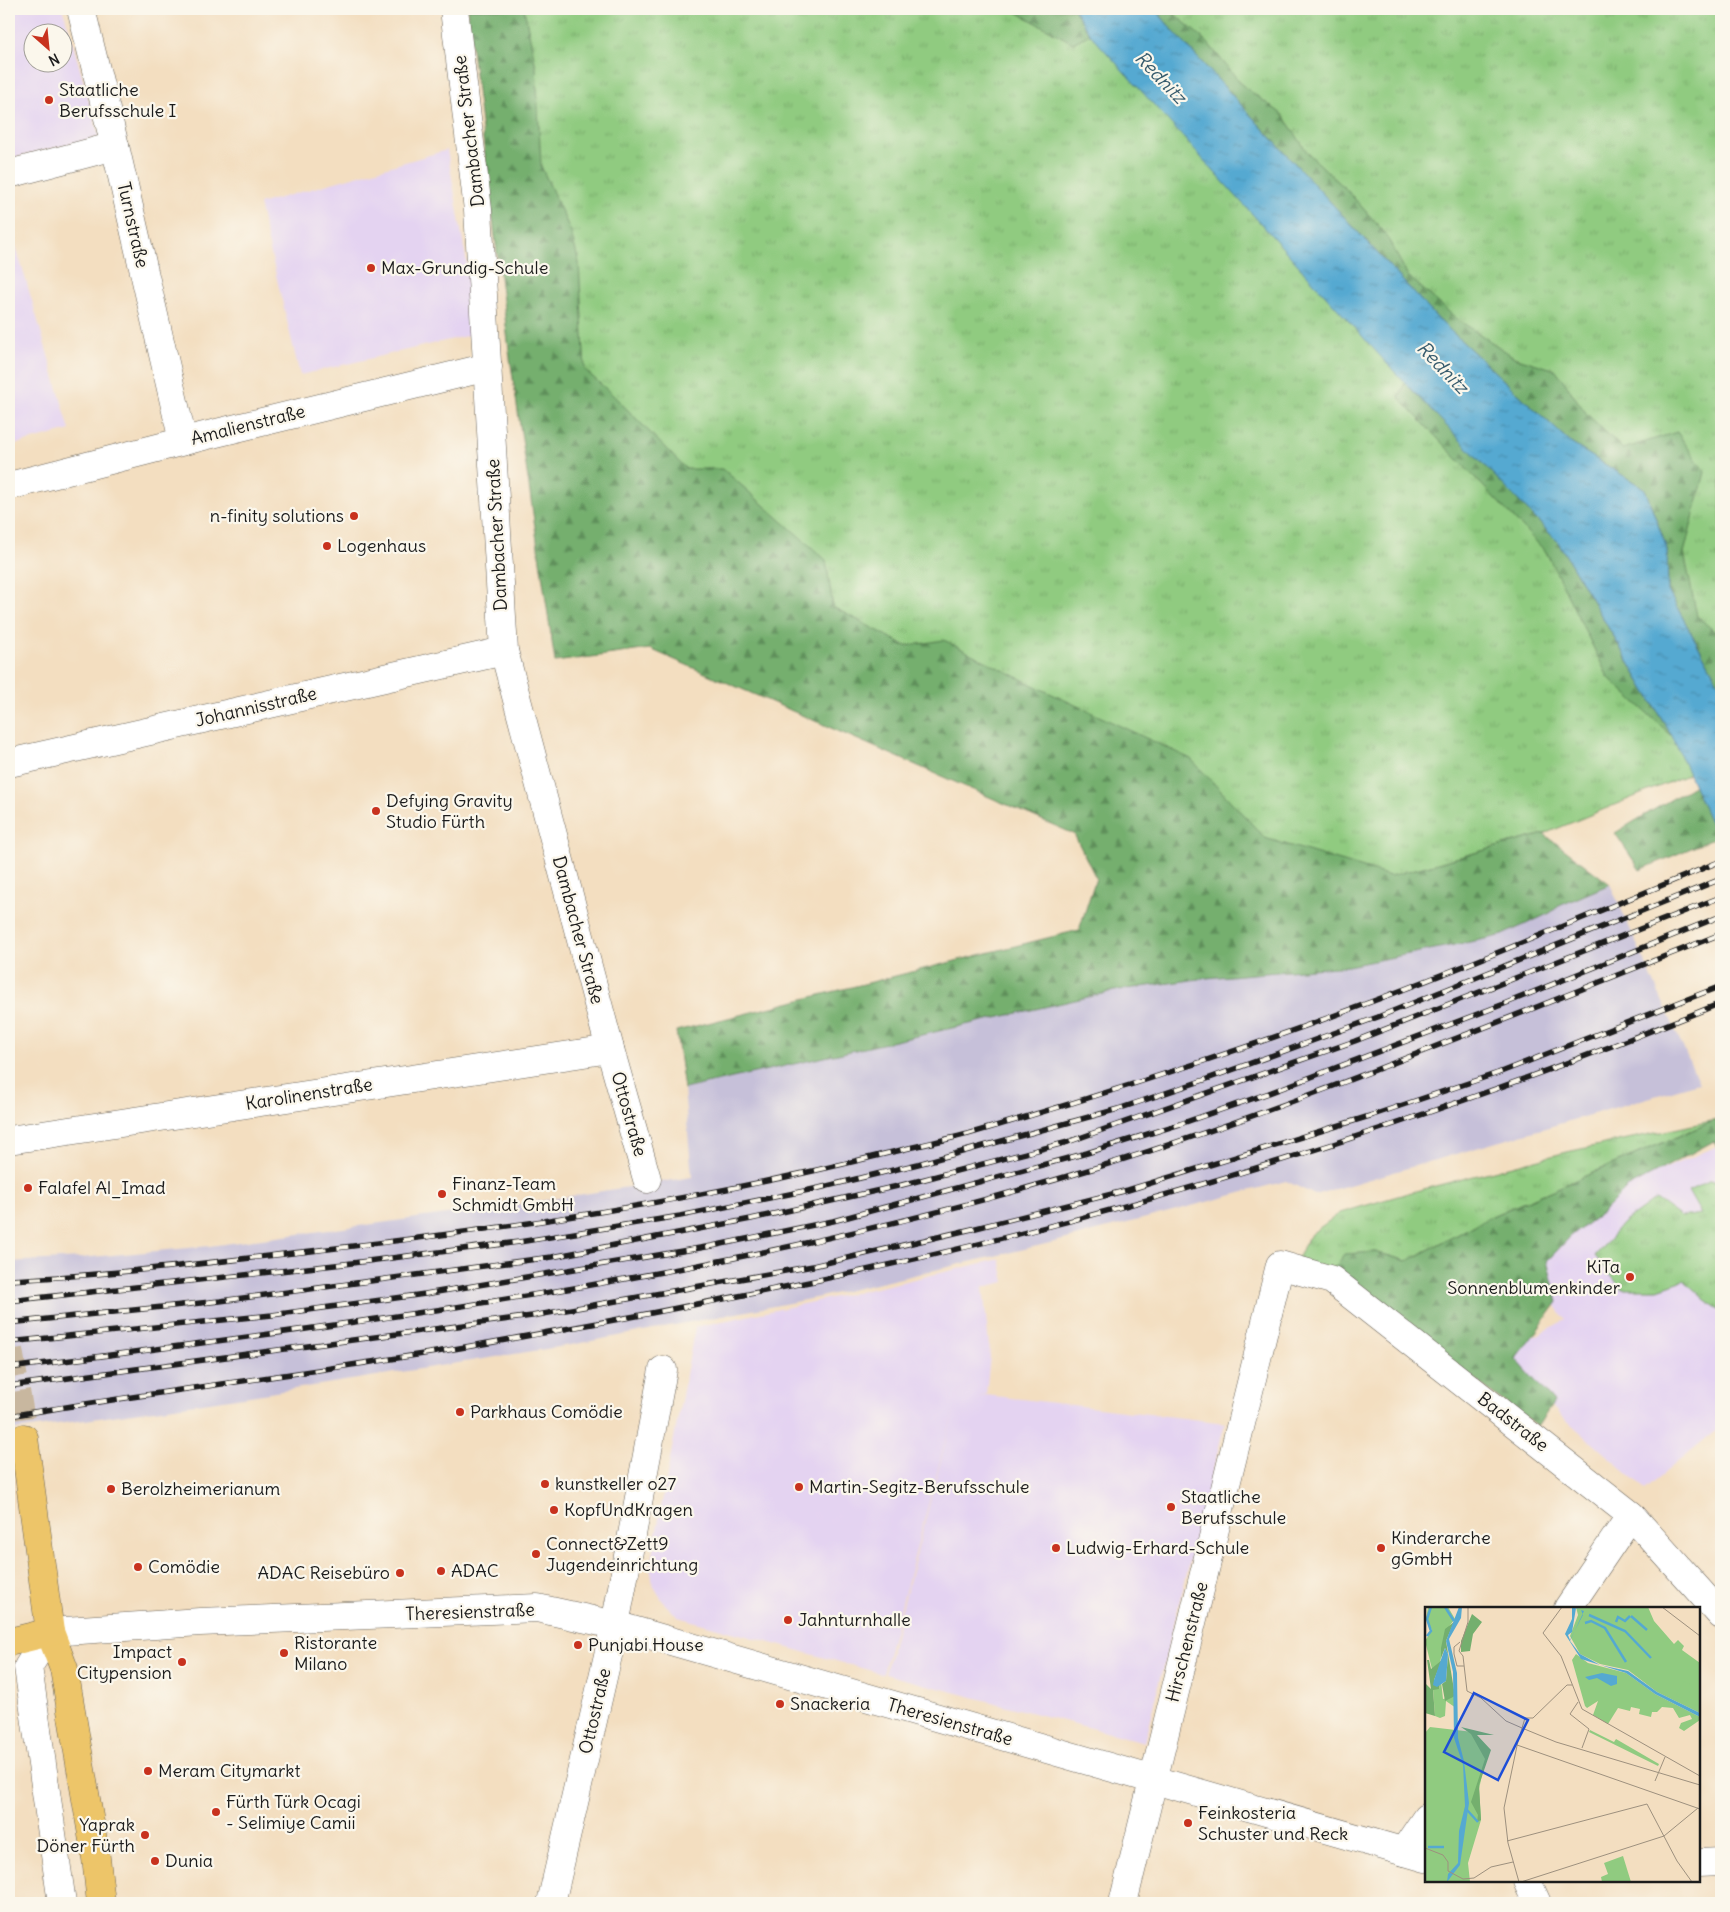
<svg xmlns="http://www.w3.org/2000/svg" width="1730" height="1912" font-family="Delius,sans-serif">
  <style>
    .built { fill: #e4d3f1; fill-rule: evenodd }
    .railway { fill: #c6c0d9 }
    .grass { fill: url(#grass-tufts); stroke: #56744e }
    .forest { fill: url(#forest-firs); stroke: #486645 }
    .water { fill: url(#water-ripples); stroke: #386276 }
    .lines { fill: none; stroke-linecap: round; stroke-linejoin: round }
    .major-tunnel { stroke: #c8b79f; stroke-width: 28; stroke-dasharray: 28 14; stroke-linecap: butt }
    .minor-casing { stroke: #676055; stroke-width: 29 }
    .major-casing { stroke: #676055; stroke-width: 29 }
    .minor { stroke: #fff; stroke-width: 28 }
    .major { stroke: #edc569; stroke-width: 28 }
    .rail-casing { stroke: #1c1c1c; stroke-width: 5.5 }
    .rail { stroke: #fbf7ec; stroke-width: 4; stroke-dasharray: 11; stroke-linecap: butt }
    .poi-dot { fill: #c8321e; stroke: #fbf7ec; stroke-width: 2 }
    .labels { text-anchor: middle; stroke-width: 4.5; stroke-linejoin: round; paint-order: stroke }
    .poi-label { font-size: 18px; fill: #1c1c1c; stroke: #fbf7ec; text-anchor: start }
    .street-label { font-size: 18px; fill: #1c1c1c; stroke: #fbf7ec }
    .water-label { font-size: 19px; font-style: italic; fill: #365b6d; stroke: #fbf7ec }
    .inset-river { fill: none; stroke: #55a9d1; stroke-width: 2.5 }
    .inset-road { fill: none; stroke: #9d907e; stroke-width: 1 }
    .view { fill: #1d4ed8; fill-opacity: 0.15; stroke: #1d4ed8; stroke-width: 2.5 }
    .inset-edge { fill: none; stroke: #1c1c1c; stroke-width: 2.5 }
  </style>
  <defs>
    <pattern id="grass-tufts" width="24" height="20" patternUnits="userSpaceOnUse" patternTransform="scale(1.25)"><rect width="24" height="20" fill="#90cb80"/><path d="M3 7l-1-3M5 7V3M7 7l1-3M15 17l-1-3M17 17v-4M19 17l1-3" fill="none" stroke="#7cae6e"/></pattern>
    <pattern id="forest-firs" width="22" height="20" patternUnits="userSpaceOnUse" patternTransform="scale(1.25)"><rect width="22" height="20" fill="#74af6e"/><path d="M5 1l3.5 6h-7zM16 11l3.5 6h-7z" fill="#5e8e5a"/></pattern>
    <pattern id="water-ripples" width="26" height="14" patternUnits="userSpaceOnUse" patternTransform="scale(1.25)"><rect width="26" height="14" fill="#55a9d1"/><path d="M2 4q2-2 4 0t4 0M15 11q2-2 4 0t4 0" fill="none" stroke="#4689a9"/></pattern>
  </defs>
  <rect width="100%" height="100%" fill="#fbf7ec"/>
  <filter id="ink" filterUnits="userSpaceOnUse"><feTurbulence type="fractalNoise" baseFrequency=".02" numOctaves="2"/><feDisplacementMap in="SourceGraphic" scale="10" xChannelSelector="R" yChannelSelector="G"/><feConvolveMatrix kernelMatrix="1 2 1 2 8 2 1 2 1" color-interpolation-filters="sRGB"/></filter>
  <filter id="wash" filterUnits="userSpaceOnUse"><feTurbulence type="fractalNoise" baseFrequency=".0096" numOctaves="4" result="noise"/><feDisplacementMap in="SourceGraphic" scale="20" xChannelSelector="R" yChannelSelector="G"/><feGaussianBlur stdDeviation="1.12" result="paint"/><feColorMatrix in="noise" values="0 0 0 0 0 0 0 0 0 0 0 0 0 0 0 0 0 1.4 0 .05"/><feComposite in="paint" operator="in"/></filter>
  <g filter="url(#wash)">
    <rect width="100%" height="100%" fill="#f3dec0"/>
    <g class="built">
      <path d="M 9,9 L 63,9 L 99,137 L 9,159 ZM 32,32 L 62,32 L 62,62 L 32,62 Z"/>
      <polygon points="447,150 479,333 300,375 259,204"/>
      <polygon points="9,223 70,430 9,446"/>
      <polygon points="1720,1145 1721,1148 1721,1426 1645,1489 1495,1357 1565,1320 1512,1234"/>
      <polygon points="1000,1259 1005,1282 983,1287 990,1356 986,1394 979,1397 986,1395 1225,1423 1144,1742 885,1674 955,1406 883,1674 678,1617 664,1603 653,1585 650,1566 695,1327 863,1291"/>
    </g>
    <polygon class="railway" points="1610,884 1699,1083 1315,1195 1286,1181 1063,1240 820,1297 571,1345 244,1397 9,1431 9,1262 81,1258 210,1246 527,1203 692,1177 684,1089 1119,990 1206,978 1348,966 1500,936 1550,913 1559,906"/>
    <g class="grass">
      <polygon points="468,9 1721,9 1721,761 1544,834 1390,876 1235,898 657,617"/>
      <polygon points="1716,1120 1492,1216 1407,1261 1375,1252 1332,1271 1297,1258 1311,1234 1340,1213 1408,1193 1567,1152"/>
      <polygon points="1711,1180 1721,1183 1721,1311 1704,1299 1684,1280 1658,1289 1622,1289 1595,1256 1623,1223 1656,1199 1681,1217 1701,1214 1688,1191"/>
    </g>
    <g class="forest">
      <polygon points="467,9 524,9 536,67 541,166 571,232 579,263 585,370 613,395 686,469 723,469 826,560 833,607 906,646 944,640 1039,688 1191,759 1265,838 1390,876 1544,834 1610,884 1559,906 1550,913 1500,936 1348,966 1206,978 1119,990 684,1089 676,1031 1079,930 1096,878 1074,834 650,649 555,662 510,358"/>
      <polygon points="1011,9 1074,9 1090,34 1073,43"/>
      <polygon points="1155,9 1169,9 1207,42 1243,86 1282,114 1308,153 1345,188 1385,233 1408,276 1457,319 1514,357 1556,370 1586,413 1623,449 1677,432 1705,472 1684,553 1697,616 1721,637 1721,687 1668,591 1667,549 1645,489 1572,444 1438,319 1174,32"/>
      <polygon points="1405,382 1558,542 1672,736 1608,677 1546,552 1399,398"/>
      <polygon points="1695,785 1717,837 1640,870 1615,833"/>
      <polygon points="1716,1120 1721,1125 1721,1153 1714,1141 1627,1188 1603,1212 1571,1236 1547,1261 1558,1302 1516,1359 1554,1402 1537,1427 1332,1271 1345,1254 1375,1252 1407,1261 1492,1216"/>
    </g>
    <polygon class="water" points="1074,9 1155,9 1174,32 1438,319 1572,444 1645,489 1667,549 1668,591 1721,687 1721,847 1672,736 1558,542 1390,367 1090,34"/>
  </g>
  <g filter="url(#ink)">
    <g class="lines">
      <polyline class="major-tunnel" points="9,1350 24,1438"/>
      <g class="minor-casing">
        <g id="minor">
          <polyline points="81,9 115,146 183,441"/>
          <polyline points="454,9 478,210 504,651 610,1049 647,1179"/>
          <polyline points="9,174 115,146"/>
          <polyline points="9,486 204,436 488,367"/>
          <polyline points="9,763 504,651"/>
          <polyline points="9,1140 610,1049"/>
          <polyline points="1568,1608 1631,1515"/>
          <polyline points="1403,1852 1426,1818"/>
          <polyline points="1699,1863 1721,1862"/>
          <polyline points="1527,1881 1537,1903"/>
          <polyline points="62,1903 28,1667 50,1632 200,1622 537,1608 615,1625 1426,1858"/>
          <polyline points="551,1903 615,1625 663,1370"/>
          <polyline points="1123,1903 1280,1265 1332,1280 1631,1515 1721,1615"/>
        </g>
      </g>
      <g class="major-casing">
        <g id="major">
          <polyline points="24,1438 50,1632 64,1669 96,1858 101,1903"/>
          <polyline points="9,1642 50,1632"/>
        </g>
      </g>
      <use href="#minor" class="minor"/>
      <use href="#major" class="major"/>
      <g class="rail-casing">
        <g id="rail">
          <path d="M 9,1280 C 116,1275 222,1261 328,1249 C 511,1228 694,1201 872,1157 C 904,1149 936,1142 968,1134 C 1065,1106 1161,1076 1257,1043 C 1414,989 1568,924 1721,861"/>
          <polyline points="9,1301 344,1264 519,1242 680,1216 819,1188 918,1164 1118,1109 1207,1079 1378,1017 1721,879"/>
          <polyline points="9,1323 220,1301 552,1257 751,1219 898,1186 1068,1142 1355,1041 1721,897"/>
          <polyline points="9,1342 272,1315 425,1294 712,1246 833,1221 1087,1153 1180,1124 1269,1093 1504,1004 1721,916"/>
          <path d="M 9,1368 C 375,1321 741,1276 1095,1168 C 1212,1133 1326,1090 1439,1045 C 1533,1009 1627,971 1721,934"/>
          <polyline points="9,1386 532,1316 813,1266 972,1229 1128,1190 1373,1115 1498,1073 1721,986"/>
          <path d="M 9,1416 C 155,1392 302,1374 448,1350 C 570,1329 692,1306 814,1281 C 1124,1217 1428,1122 1721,1003"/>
        </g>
      </g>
      <use href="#rail" class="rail"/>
    </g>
  </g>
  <g class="poi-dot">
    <circle cx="49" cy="100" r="5"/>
    <circle cx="371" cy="268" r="5"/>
    <circle cx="354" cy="516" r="5"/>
    <circle cx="327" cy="546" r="5"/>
    <circle cx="376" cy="811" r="5"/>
    <circle cx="28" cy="1188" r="5"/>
    <circle cx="442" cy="1194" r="5"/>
    <circle cx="1630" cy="1277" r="5"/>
    <circle cx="460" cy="1412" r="5"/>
    <circle cx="545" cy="1484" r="5"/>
    <circle cx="799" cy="1487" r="5"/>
    <circle cx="111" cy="1489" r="5"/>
    <circle cx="1171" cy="1507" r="5"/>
    <circle cx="554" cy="1510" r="5"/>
    <circle cx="1056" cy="1548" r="5"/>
    <circle cx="1381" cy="1548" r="5"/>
    <circle cx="536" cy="1554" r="5"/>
    <circle cx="138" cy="1567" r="5"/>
    <circle cx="441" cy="1571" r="5"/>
    <circle cx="400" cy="1573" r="5"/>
    <circle cx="788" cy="1620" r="5"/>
    <circle cx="578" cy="1645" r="5"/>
    <circle cx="284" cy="1653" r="5"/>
    <circle cx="182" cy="1662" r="5"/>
    <circle cx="780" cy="1704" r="5"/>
    <circle cx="148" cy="1771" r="5"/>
    <circle cx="216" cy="1812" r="5"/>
    <circle cx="1188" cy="1823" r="5"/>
    <circle cx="145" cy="1835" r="5"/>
    <circle cx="155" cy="1861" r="5"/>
  </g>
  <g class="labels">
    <g class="poi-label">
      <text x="59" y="96">Staatliche<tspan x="59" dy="21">Berufsschule I</tspan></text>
      <text x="381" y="274">Max-Grundig-Schule</text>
      <text x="344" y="522" text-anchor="end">n-finity solutions</text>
      <text x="337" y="552">Logenhaus</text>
      <text x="386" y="807">Defying Gravity<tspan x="386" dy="21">Studio Fürth</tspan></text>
      <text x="452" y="1190">Finanz-Team<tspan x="452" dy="21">Schmidt GmbH</tspan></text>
      <text x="38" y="1194">Falafel Al_Imad</text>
      <text x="1620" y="1273" text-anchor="end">KiTa<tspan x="1620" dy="21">Sonnenblumenkinder</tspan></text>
      <text x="470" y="1418">Parkhaus Comödie</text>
      <text x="555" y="1490">kunstkeller o27</text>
      <text x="809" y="1493">Martin-Segitz-Berufsschule</text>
      <text x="121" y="1495">Berolzheimerianum</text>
      <text x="1181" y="1503">Staatliche<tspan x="1181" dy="21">Berufsschule</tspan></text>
      <text x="564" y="1516">KopfUndKragen</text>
      <text x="1391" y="1544">Kinderarche<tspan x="1391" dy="21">gGmbH</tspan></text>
      <text x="546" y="1550">Connect&amp;Zett9<tspan x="546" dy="21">Jugendeinrichtung</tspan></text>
      <text x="1066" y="1554">Ludwig-Erhard-Schule</text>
      <text x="148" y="1573">Comödie</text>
      <text x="451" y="1577">ADAC</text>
      <text x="390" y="1579" text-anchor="end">ADAC Reisebüro</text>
      <text x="798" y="1626">Jahnturnhalle</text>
      <text x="294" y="1649">Ristorante<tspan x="294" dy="21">Milano</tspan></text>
      <text x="588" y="1651">Punjabi House</text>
      <text x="172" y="1658" text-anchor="end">Impact<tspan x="172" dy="21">Citypension</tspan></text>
      <text x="790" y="1710">Snackeria</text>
      <text x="158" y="1777">Meram Citymarkt</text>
      <text x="226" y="1808">Fürth Türk Ocagi<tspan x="226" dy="21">- Selimiye Camii</tspan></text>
      <text x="1198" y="1819">Feinkosteria<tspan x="1198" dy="21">Schuster und Reck</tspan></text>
      <text x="135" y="1831" text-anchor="end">Yaprak<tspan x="135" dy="21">Döner Fürth</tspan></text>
      <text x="165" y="1867">Dunia</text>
    </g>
    <g class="street-label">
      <text transform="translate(469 131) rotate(-97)" y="6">Dambacher Straße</text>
      <text transform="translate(133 225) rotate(77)" y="6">Turnstraße</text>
      <text transform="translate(248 425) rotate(-14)" y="6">Amalienstraße</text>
      <text transform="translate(497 535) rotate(-93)" y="6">Dambacher Straße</text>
      <text transform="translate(256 707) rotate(-13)" y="6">Johannisstraße</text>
      <text transform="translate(578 930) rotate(75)" y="6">Dambacher Straße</text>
      <text transform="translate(309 1094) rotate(-9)" y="6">Karolinenstraße</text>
      <text transform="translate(629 1114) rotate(74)" y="6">Ottostraße</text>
      <text transform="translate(1513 1422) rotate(38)" y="6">Badstraße</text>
      <text transform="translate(470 1612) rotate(-2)" y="6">Theresienstraße</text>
      <text transform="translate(1187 1642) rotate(-76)" y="6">Hirschenstraße</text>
      <text transform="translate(595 1711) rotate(-77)" y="6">Ottostraße</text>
      <text transform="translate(950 1722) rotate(16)" y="6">Theresienstraße</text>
    </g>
    <g class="water-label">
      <text transform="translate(1161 77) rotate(46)" y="7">Rednitz</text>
      <text transform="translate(1443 367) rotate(46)" y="7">Rednitz</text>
    </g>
  </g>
  <g transform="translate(1425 1607)">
    <rect width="275" height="275" fill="#f3dec0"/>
    <path d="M 3,0 L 23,0 L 30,12 L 21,23 L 15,56 L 7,62 L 0,34 L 7,23 L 1,12 ZM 16,74 L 18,92 L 30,89 L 31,101 L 21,94 L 20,109 L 15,111 L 10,109 L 8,82 L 14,82 ZM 5,120 L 48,125 L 61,150 L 54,182 L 56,213 L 43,256 L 45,275 L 0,275 L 0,126 Z" fill="#90cb80"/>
    <path d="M 47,7 L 57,15 L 48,27 L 45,44 L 36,45 L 36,34 ZM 29,15 L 21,34 L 30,89 L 20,94 L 17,77 L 21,74 L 23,47 L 20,41 L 16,51 L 16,41 L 20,22 ZM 2,53 L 4,53 L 6,62 L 17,53 L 9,73 L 9,78 L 15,77 L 14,82 L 8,83 L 10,109 L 0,106 L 0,76 L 6,82 ZM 36,120 L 69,128 L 52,128 L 66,143 L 54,178 L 56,213 L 52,215 L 53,208 L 46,195 L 60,152 L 46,127 Z" fill="#74af6e"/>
    <path d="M 151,0 L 223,0 L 229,14 L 249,37 L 253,33 L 259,39 L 257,43 L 275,56 L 275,106 L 232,85 L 203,63 L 175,57 L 155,47 L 145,29 L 153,8 ZM 151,47 L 163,56 L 201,66 L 230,87 L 275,110 L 275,113 L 259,124 L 254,121 L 256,116 L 267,112 L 265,108 L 254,111 L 248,101 L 237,100 L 232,105 L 227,105 L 226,110 L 214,107 L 215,102 L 206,100 L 205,104 L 193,101 L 183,117 L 168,108 L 173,94 L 162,101 L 160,99 L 147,53 ZM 165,123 L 189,135 L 191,132 L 234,157 L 233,159 L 164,125 ZM 198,249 L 206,275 L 177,275 L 176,270 L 183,267 L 179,256 Z" fill="#90cb80"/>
    <path d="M 259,74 L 268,79 L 264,86 L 274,92 L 270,99 L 251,88 Z" fill="#90cb80"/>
    <path d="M 34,0 L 37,0 L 36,11 L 24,32 L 32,66 L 33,131 L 39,154 L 44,196 L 35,258 L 22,275 L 23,267 L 33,256 L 34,224 L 40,199 L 38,158 L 29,131 L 28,65 L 21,34 ZM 147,0 L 159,4 L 145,34 L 155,47 L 175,58 L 203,64 L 232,85 L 275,106 L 275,110 L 230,87 L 201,66 L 156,52 L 140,27 L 147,12 ZM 151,1 L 156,3 L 158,8 L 145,33 L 143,28 L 147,25 ZM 20,41 L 23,47 L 21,74 L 12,80 L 8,78 L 9,73 ZM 177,66 L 192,69 L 192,77 L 186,79 L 172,71 L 164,73 L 160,70 Z" fill="#55a9d1" fill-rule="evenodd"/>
    <path class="inset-river" d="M 20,0 L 29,14M 164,8 L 200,24 L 226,51M 206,9 L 222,23M 191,15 L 193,10 L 200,14 L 205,9M 160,16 L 166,14 L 180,21 L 201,55M 2,29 L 6,24 L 2,12 L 6,0M 42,203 L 53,215M 3,240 L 19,240"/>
    <path class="inset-road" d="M 43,0 L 43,15 L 34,44 L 38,49 L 42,84 L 56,91 L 81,114 L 97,121M 137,0 L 118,26 L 136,49 L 157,102 L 275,169M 237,0 L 275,29M 35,35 L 29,40 L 29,47 L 32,59 L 39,59M 153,95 L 145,107 L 164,122 L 157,141M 97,121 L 131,135 L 275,178M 95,128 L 100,111 L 108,111 L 142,78 L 147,78M 93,134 L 79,201 L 83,236 L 94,275M 92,138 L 275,202M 230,174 L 240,150M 222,197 L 252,254 L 267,275M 82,234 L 222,197M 0,241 L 18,248 L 23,255 L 23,264 L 38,272 L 49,271 L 66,260 L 88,255M 96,275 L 239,229 L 273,201"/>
    <path class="view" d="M 49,86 L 103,113 L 73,173 L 19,145 Z"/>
    <rect width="275" height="275" class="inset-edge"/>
  </g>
  <rect width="1730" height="1912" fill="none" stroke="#fbf7ec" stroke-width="30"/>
  <g transform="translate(48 48) rotate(153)"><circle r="24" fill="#fbf7ec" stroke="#a29f99"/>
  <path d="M0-4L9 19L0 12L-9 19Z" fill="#c8321e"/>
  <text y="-8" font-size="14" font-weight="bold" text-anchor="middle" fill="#1c1c1c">N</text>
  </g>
</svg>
